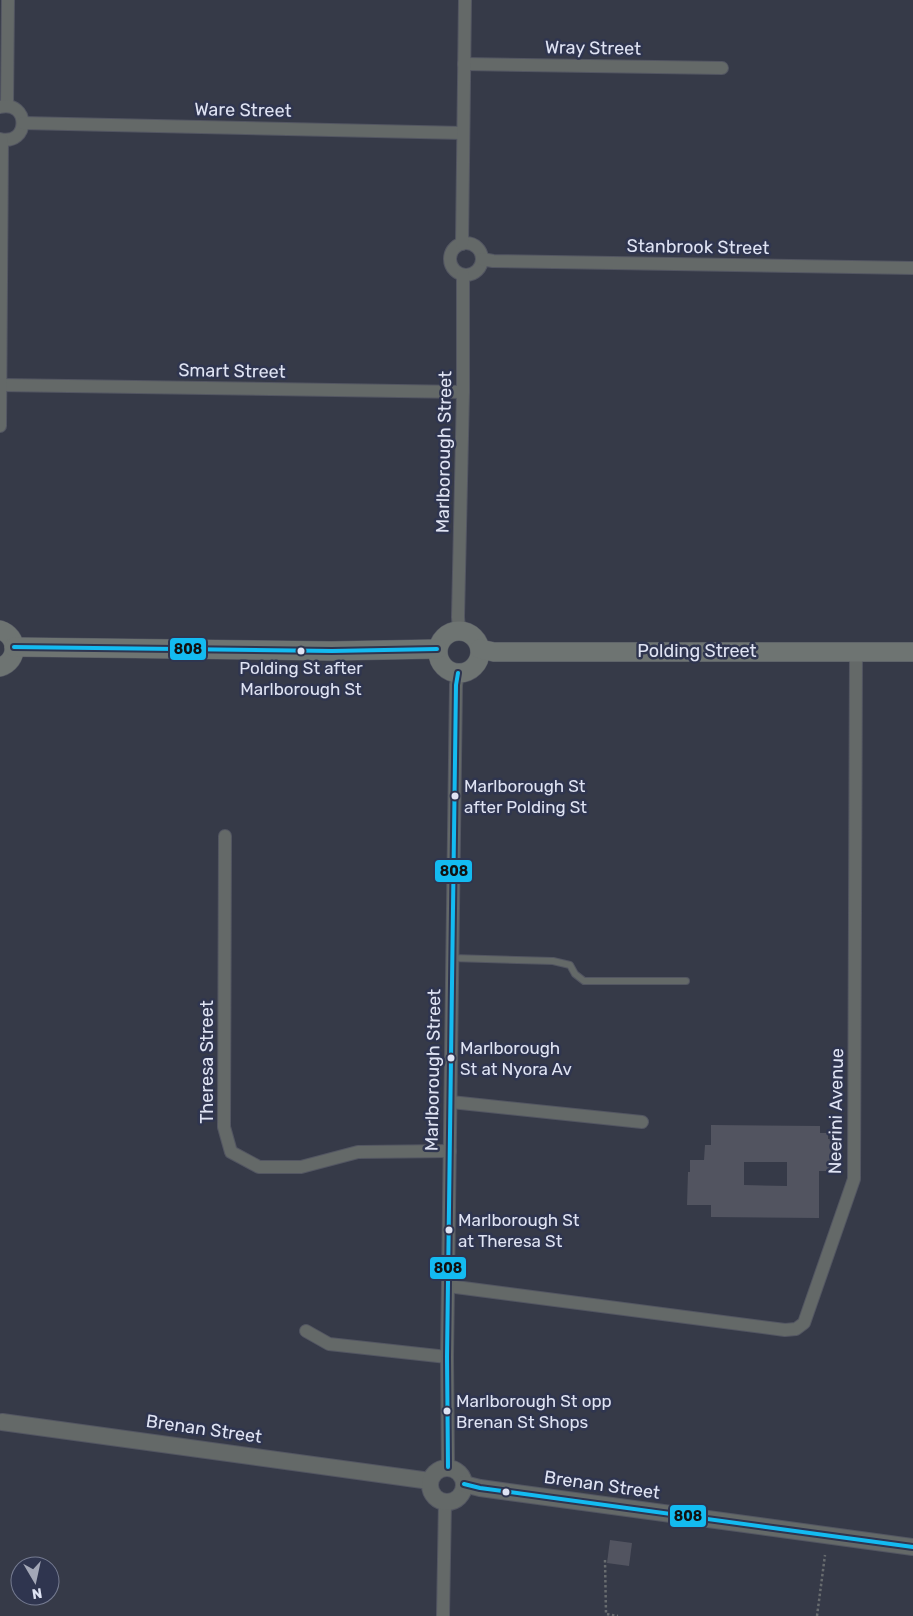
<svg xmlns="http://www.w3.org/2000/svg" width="913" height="1616" font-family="Rubik,sans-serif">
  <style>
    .building { fill: #525460; fill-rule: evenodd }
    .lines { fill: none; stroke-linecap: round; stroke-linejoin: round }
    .service-casing { stroke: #535662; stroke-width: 8 }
    .minor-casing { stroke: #535662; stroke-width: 14 }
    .tertiary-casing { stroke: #535662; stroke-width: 18 }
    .secondary-casing { stroke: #535662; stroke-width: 20 }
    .path { stroke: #686c6f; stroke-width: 2.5; stroke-dasharray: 2.5 2.5; stroke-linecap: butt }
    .service { stroke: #646968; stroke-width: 6 }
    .minor { stroke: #646968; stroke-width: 12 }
    .tertiary { stroke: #646968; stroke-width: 16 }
    .secondary { stroke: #6e7472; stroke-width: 19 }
    .bus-1-casing { stroke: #2f354f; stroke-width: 8 }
    .bus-1 { stroke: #13bbf1; stroke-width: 4 }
    .bus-dot { fill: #dfe3f3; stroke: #2f354f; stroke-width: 2 }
    .labels { text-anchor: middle; stroke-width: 5; stroke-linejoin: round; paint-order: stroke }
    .bus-label { font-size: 17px; fill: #dfe3f3; stroke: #2f354f; text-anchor: start }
    .street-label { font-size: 18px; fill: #dfe3f3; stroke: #2f354f }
    .line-badge { stroke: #2f354f; stroke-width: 2 }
    .pale-badge-label { font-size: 14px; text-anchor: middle; font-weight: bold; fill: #111 }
  </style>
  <rect width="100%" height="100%" fill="#363a48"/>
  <g class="building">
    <path d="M 711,1125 L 820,1126 L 820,1133 L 828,1133 L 828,1139 L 835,1139 L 834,1171 L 819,1171 L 819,1218 L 711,1217 L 711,1205 L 687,1205 L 688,1172 L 690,1172 L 690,1160 L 704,1160 L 705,1145 L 711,1145 ZM 744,1162 L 787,1162 L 787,1186 L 744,1185 Z"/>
    <polygon points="610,1540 632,1543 629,1566 607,1563"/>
  </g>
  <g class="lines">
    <g class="service-casing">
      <polyline id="service" points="452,958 553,961 570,965 575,974 584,981 686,981"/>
    </g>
    <g class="minor-casing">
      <g id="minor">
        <polyline points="464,64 722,68"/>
        <polyline points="7,106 8,0"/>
        <path d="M 0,107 C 30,100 30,146 0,139"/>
        <polyline points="23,123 463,133"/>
        <circle cx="466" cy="259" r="16"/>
        <polyline points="462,244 465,0"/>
        <polyline points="482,259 493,261 913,268"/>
        <polyline points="0,385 463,392"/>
        <polyline points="0,426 2,140"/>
        <polyline points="459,630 458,617 463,392 463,275"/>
        <polyline points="225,836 224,1127 231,1152 259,1167 301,1167 358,1152 450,1151"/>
        <polyline points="451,1102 642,1122"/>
        <polyline points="448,1286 785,1330 796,1329 804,1323 854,1179 856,652"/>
        <polyline points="306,1331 329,1344 447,1357"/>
        <polyline points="448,1467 447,1357 456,685 458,673"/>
        <polyline points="443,1616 445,1502"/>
      </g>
    </g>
    <g class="tertiary-casing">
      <g id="tertiary">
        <polyline points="2,1422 430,1481"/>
        <circle cx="447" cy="1485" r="17"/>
        <polyline points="464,1484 480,1488 913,1547"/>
      </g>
    </g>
    <g class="secondary-casing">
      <g id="secondary">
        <path d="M 0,630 C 19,636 19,661 0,667"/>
        <circle cx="459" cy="652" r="21"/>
        <polyline points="14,647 332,651 437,649"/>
        <polyline points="480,649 494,652 913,652"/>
      </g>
    </g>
    <g class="path">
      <polyline points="605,1560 606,1614 618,1616"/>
      <polyline points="817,1616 825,1555"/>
    </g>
    <use href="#service" class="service"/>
    <use href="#minor" class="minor"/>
    <use href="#tertiary" class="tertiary"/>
    <use href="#secondary" class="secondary"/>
    <g class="bus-1-casing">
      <g id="bus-1">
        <polyline points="14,647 332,651 437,649"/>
        <polyline points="448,1467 447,1357 456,685 458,673"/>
        <polyline points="464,1484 480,1488 913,1547"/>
      </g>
    </g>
    <use href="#bus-1" class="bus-1"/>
  </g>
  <g class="bus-dot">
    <circle cx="301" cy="651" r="4.5"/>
    <circle cx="455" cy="796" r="4.5"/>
    <circle cx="451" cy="1058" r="4.5"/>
    <circle cx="449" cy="1230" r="4.5"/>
    <circle cx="447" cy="1411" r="4.5"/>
    <circle cx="506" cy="1492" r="4.5"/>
  </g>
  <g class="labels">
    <g class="bus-label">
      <text x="301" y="674" text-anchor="middle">Polding St after<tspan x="301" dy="21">Marlborough St</tspan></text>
      <text x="464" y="792">Marlborough St<tspan x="464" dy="21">after Polding St</tspan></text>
      <text x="460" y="1054">Marlborough<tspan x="460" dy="21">St at Nyora Av</tspan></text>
      <text x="458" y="1226">Marlborough St<tspan x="458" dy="21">at Theresa St</tspan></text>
      <text x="456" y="1407">Marlborough St opp<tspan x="456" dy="21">Brenan St Shops</tspan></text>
    </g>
    <g class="street-label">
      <text transform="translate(593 48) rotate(1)" y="6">Wray Street</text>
      <text transform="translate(243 110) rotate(1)" y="6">Ware Street</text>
      <text transform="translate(698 247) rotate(1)" y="6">Stanbrook Street</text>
      <text transform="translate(232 371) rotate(1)" y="6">Smart Street</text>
      <text transform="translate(444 452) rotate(-89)" y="6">Marlborough Street</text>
      <text x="697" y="657">Polding Street</text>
      <text transform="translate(207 1062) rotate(-90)" y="6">Theresa Street</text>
      <text transform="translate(433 1070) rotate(-89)" y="6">Marlborough Street</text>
      <text transform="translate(836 1111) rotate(-89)" y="6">Neerini Avenue</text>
      <text transform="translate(204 1429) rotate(8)" y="6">Brenan Street</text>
      <text transform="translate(602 1485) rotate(8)" y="6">Brenan Street</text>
    </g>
  </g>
  <g class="line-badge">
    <rect x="169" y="637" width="38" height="24" rx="5" fill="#13bbf1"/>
    <rect x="434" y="859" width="39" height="24" rx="5" fill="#13bbf1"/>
    <rect x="429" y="1256" width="38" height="24" rx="5" fill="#13bbf1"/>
    <rect x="669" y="1504" width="38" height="24" rx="5" fill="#13bbf1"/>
  </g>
  <g class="pale-badge-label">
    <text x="188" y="654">808</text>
    <text x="454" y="876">808</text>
    <text x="448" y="1273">808</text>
    <text x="688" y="1521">808</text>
  </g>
  <g transform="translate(35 1581) rotate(171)"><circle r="24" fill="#2f354f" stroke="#757b91"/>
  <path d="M0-4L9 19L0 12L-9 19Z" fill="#a4a8b7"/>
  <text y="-8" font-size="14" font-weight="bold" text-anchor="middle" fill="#dfe3f3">N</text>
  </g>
</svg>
